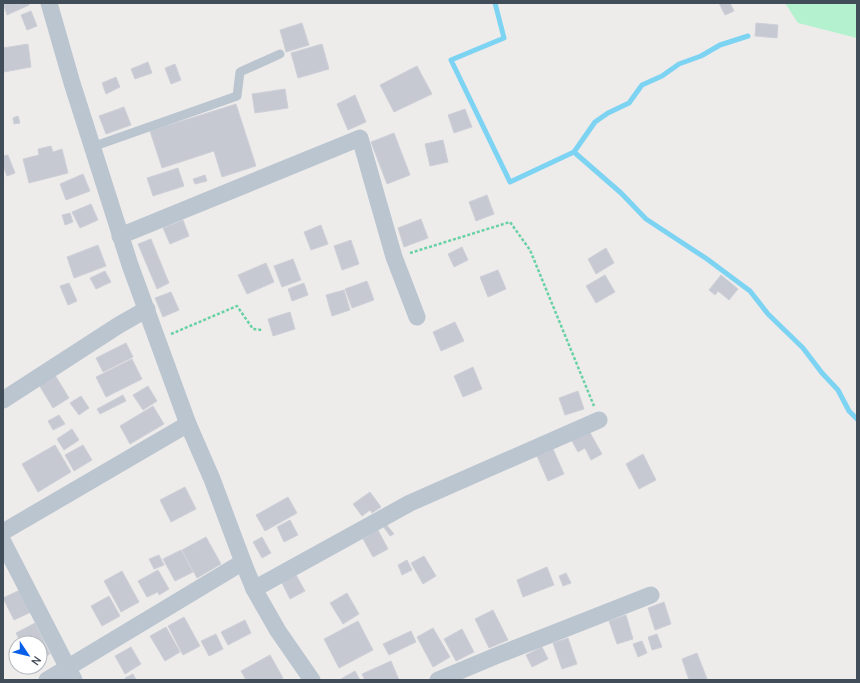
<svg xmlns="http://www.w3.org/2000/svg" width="860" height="683" font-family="Manrope,sans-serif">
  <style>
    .green { fill: #b3f1cf }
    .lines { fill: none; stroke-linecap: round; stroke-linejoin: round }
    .stream { stroke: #7dd3f2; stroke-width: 5 }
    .building { fill: #c6c9d2; stroke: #ced0d8 }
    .path { stroke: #69d2a4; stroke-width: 2.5; stroke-dasharray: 3 2; stroke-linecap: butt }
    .lane { stroke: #bac5cf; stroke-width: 9 }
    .street { stroke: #bac5cf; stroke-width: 17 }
  </style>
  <rect width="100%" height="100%" fill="#eeebeb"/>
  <polygon class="green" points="785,3 857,3 857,38 798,23"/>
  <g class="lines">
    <g class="stream">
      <polyline points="495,3 504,38 451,60 510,182 574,152 621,193 646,219 707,259 750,291 768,314 803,348 822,373 838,390 849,411 857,419"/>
      <polyline points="574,152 595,122 608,113 629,103 642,85 662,76 679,64 701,56 720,45 748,36"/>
    </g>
  </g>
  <g class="building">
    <polygon points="3,3 29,3 29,5 7,15"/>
    <polygon points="719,3 730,3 734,11 725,15"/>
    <polygon points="31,11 37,26 27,30 21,15"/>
    <polygon points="302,23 309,45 286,52 280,30"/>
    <polygon points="756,23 778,25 777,38 755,36"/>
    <polygon points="28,44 31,67 4,72 3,48"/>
    <polygon points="322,44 329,69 298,78 291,53"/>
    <polygon points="148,62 152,73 135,79 131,69"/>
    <polygon points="175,64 181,80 171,84 165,68"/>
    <polygon points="417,66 432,94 394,112 380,85"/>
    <polygon points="116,77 120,87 106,94 102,83"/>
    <polygon points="285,89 288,108 255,113 252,94"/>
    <polygon points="355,95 366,122 348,130 337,104"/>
    <polygon points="236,104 256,166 222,177 214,151 162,168 150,131"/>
    <polygon points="124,107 131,125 106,134 99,116"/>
    <polygon points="465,109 472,127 454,133 448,115"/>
    <polygon points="18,116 20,123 14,124 13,118"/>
    <polygon points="394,133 410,175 387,184 371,142"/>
    <polygon points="443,140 448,162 430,166 425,144"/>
    <polygon points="51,146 53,152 62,149 68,173 29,183 23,159 39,155 38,149"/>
    <polygon points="8,155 15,173 7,176 3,166 3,156"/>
    <polygon points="178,168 184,186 153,196 147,178"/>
    <polygon points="83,174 90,191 66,200 60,184"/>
    <polygon points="205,175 207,181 195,184 193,179"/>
    <polygon points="487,195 494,214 476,221 469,202"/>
    <polygon points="91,204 98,220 80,228 72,212"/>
    <polygon points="70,213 73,222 65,225 62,215"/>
    <polygon points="421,219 428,238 404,247 398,228"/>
    <polygon points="183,220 189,236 170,244 163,228"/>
    <polygon points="321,225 328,244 311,250 304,232"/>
    <polygon points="151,239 169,283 157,289 138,244"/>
    <polygon points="351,240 359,264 342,270 334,246"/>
    <polygon points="98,245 106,266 74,278 67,257"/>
    <polygon points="462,247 468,260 454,267 448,254"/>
    <polygon points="606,248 614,263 596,274 588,259"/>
    <polygon points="293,259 301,280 282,287 274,266"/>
    <polygon points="266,263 274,282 247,294 238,275"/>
    <polygon points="498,270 506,289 488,297 480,277"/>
    <polygon points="105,271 111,282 96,289 90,278"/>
    <polygon points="605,275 615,292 596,303 586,286"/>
    <polygon points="721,275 738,289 729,300 718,291 715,295 709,290"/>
    <polygon points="367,281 374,300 352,308 345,289"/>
    <polygon points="69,283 77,301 68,305 60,286"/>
    <polygon points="304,283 308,295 292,301 288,289"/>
    <polygon points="344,290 350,310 332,316 326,295"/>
    <polygon points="171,292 179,310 163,317 155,298"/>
    <polygon points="290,312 295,329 273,336 268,319"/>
    <polygon points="455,322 464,341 441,351 433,332"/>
    <polygon points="126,343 133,357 103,372 96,358"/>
    <polygon points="132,359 142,379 106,397 96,377"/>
    <polygon points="473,367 482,389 463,397 454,376"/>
    <polygon points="55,375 69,398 53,408 39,385"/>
    <polygon points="148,386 157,401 143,410 133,395"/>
    <polygon points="578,391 584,409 565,415 559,398"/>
    <polygon points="123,395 126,401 100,414 97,409"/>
    <polygon points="81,396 89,408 79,415 70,403"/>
    <polygon points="153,406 164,424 130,444 120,426"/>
    <polygon points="59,415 65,424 53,430 48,421"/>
    <polygon points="72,429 79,440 64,450 57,439"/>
    <polygon points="589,431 602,454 591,460 585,448 578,452 572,441"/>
    <polygon points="55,445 71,472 38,492 22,464"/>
    <polygon points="83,445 92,460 74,471 65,455"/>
    <polygon points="553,449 564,474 548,481 537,456"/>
    <polygon points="643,454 656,480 639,489 626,464"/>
    <polygon points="185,487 196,509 171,522 160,500"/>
    <polygon points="370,492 381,507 372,513 370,510 362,516 353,504"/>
    <polygon points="288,497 297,513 265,531 256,515"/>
    <polygon points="290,520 298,535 284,542 277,527"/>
    <polygon points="386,524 394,534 390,536 383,526"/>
    <polygon points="378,530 388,549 373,557 363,539"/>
    <polygon points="206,537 221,564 197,578 182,550"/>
    <polygon points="262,537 271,553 262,558 253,542"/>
    <polygon points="181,550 193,572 175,581 163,559"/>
    <polygon points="159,555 164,565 154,569 149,559"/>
    <polygon points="424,556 436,576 423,584 411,563"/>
    <polygon points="407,560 412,570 402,575 398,565"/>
    <polygon points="547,567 554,585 523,597 517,580"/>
    <polygon points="158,570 169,589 159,595 158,592 147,597 138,581"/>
    <polygon points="122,571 139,602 121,612 104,581"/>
    <polygon points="566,573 571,583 563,586 559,576"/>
    <polygon points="296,575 305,591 290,599 282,583"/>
    <polygon points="20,590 31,612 14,620 3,598"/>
    <polygon points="347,593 359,614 343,624 330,603"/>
    <polygon points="109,596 120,616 102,626 91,606"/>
    <polygon points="664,602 671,624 655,630 648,608"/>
    <polygon points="493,610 508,640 489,648 475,619"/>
    <polygon points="626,615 633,639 617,644 609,621"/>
    <polygon points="184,617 200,646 183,655 168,626"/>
    <polygon points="245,620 251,633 228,645 221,632"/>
    <polygon points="358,621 373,650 339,668 324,639"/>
    <polygon points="35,623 50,654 40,659 40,643 21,643 16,633"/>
    <polygon points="166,627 180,652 165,661 150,636"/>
    <polygon points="433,628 450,657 433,667 417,637"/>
    <polygon points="462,629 474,652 456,661 444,639"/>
    <polygon points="411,631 416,642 389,655 383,644"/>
    <polygon points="216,634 223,649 209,656 201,641"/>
    <polygon points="657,634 662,647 652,650 648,637"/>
    <polygon points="568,638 577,664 562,669 553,643"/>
    <polygon points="642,641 647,653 638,657 633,644"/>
    <polygon points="131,647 141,664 125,674 115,656"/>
    <polygon points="542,647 548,659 532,667 526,655"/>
    <polygon points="697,653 707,679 689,680 682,659"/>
    <polygon points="270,655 283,678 279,680 246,680 241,671"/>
    <polygon points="391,661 399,680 365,680 362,674"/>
    <polygon points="355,671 360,680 342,680 341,679"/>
    <polygon points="133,674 136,680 126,680 125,678"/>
  </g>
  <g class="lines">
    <g class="path">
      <polyline points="410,253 510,222 530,250 594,406"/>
      <polyline points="171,334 237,306 253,329 262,330"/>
    </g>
    <polyline class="lane" points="92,147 237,96 240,72 280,54"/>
    <g class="street">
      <polyline points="49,3 72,83 130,265 188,424 212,479 243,562 254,589 278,631 312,680"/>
      <polyline points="120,236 360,138 394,257 417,317"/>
      <polyline points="3,400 119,325 147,309"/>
      <polyline points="3,532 188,424"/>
      <polyline points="3,542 74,680"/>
      <polyline points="254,589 410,503 599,420"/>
      <polyline points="47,680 243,562"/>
      <polyline points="438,680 498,655 651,595"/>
    </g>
  </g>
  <rect width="860" height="683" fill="none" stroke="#424d5a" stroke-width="8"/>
  <g transform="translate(28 655) rotate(125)"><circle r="19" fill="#ffffff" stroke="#b3b8bd"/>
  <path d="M0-3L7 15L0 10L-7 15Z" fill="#0a5fe8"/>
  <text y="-6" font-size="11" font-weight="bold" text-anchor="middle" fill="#424d5a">N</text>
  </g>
</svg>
